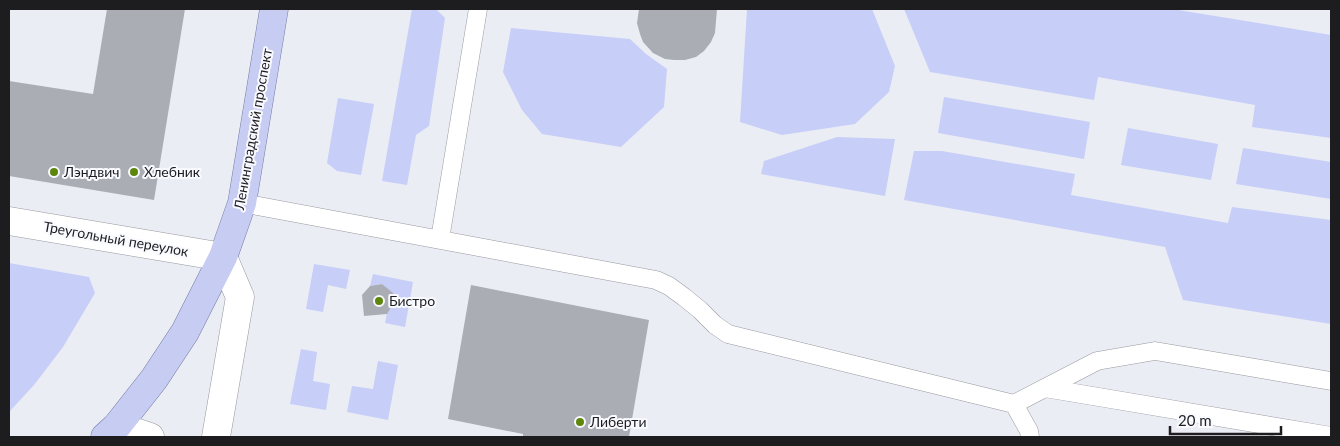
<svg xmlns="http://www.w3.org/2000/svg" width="1340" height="446" font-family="Lato,sans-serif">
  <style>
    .green { fill: #c7cef7 }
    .building { fill: #abadb4 }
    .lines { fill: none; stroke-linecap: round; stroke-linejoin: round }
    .lane-casing { stroke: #9899a0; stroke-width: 19 }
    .street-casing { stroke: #9899a0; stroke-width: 29 }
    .primary-casing { stroke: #7379a4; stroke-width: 29 }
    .lane { stroke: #fff; stroke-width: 18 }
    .street { stroke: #fff; stroke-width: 28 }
    .primary { stroke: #c7ccf3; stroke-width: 28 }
    .poi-dot { fill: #5e850c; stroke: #f9faff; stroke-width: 2 }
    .labels { text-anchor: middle; stroke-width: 4; stroke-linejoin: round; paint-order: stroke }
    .street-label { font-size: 14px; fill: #1d1d20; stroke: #f9faff }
    .poi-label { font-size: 14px; fill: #1d1d20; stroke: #f9faff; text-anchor: start }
  </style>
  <rect width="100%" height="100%" fill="#ebedf5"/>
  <g class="green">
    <polygon points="412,9 436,9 445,18 429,126 416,135 407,185 382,181"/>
    <polygon points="747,9 810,10 810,9 872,9 895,66 889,92 855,124 782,135 740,122"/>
    <polygon points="904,9 1172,9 1331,35 1331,138 1252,127 1255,105 1098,77 1094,100 930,72"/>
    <polygon points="511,28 630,39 646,54 667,69 664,107 621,147 542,134 522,110 503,72"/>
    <polygon points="944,97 1090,122 1084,159 938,133"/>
    <polygon points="338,98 374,104 361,175 337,171 327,163"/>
    <polygon points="1128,128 1218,144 1211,180 1121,165"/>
    <polygon points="837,137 895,139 885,196 761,174 764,161"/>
    <polygon points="1243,148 1331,162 1331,199 1236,184"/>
    <polygon points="914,151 942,151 1075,174 1071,195 1228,223 1232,207 1331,220 1331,324 1183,300 1165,247 904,200"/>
    <polygon points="9,263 89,277 95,293 63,347 34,385 9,412"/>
    <polygon points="314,264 350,270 346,289 328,285 323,312 306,309"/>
    <polygon points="373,274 413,282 405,327 385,323 387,313 393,304 393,294 382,284 370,286"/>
    <polygon points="301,349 317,352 313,381 330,384 326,410 290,404"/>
    <polygon points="378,361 398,365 388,420 347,412 352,386 373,389"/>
  </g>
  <g class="building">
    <polygon points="107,9 185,9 154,200 9,176 9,81 93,94"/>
    <polygon points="639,9 717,9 715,33 711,42 704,51 696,57 685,60 674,60 665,59 653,53 643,42 640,34 637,23"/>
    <polygon points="382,284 393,293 393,304 387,314 364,316 362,295 370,286"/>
    <polygon points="471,285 649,320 629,437 523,437 523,434 448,419"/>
  </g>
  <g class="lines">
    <g class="lane-casing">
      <g id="lane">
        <polyline points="242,203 656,280 669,286 684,297 700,310 715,325 728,334 1014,404 1029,431 1030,437"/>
        <polyline points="440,239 478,9"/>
        <polyline points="1045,388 1331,436"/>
        <polyline points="1014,404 1097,361 1155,351 1331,381"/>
      </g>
    </g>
    <g class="street-casing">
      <g id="street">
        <polyline points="9,221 223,257 240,297 216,437"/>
        <polyline points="117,426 150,437"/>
      </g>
    </g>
    <g class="primary-casing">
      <polyline id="primary" points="105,437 117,426 154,379 185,332 223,257 242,203 274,9"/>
    </g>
    <use href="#lane" class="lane"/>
    <use href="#street" class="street"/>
    <use href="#primary" class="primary"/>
  </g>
  <g class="poi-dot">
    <circle cx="54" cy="172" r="5"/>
    <circle cx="134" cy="172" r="5"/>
    <circle cx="379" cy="301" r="5"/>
    <circle cx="580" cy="422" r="5"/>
  </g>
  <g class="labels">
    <g class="street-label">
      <text transform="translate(253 129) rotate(-80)" y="5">Ленинградский проспект</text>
      <text transform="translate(116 239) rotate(10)" y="5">Треугольный переулок</text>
    </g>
    <g class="poi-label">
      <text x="64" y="177">Лэндвич</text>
      <text x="144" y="177">Хлебник</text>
      <text x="389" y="306">Бистро</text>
      <text x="590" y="427">Либерти</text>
    </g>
  </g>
  <rect width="1340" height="446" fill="none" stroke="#1d1d20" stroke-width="20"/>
  <path d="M1170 426v8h111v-8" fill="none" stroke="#1d1d20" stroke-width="2.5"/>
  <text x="1178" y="426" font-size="15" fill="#1d1d20" stroke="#f9faff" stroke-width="4" paint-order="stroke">20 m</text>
</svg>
